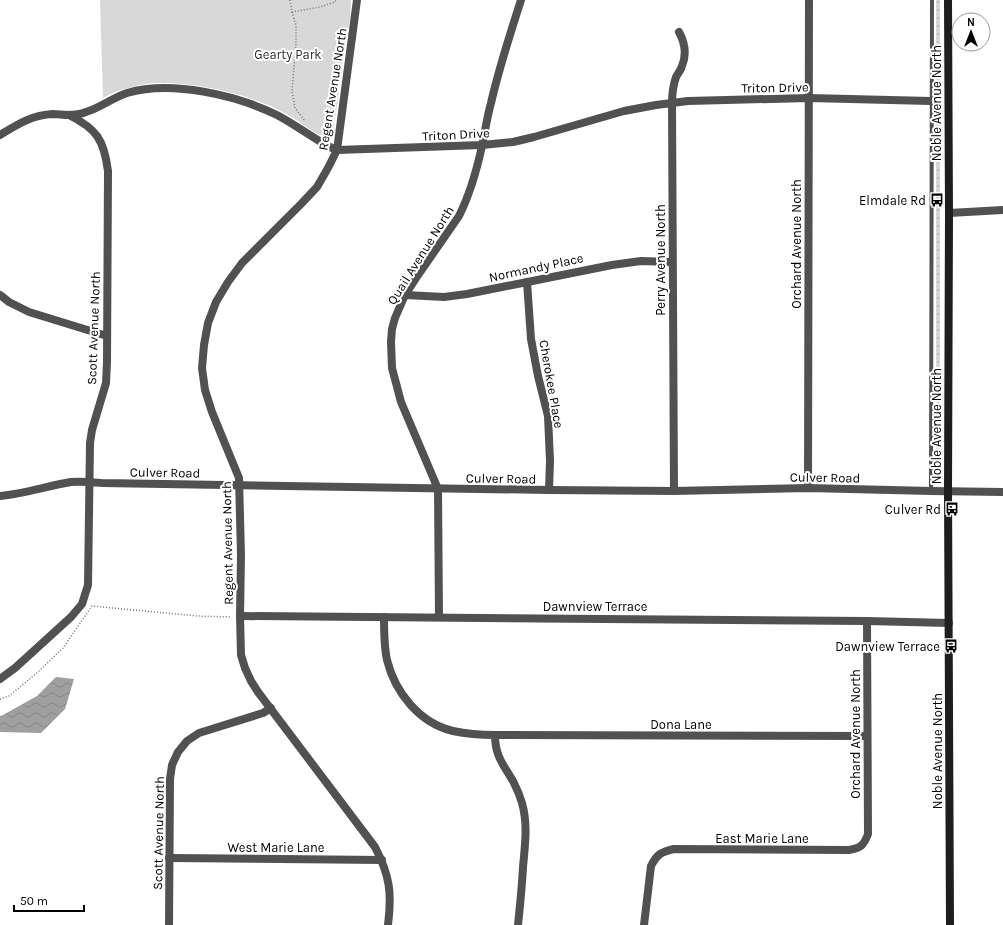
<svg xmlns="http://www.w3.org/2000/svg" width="1003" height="925" font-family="Karla,sans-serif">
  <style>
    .grass { fill: url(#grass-dots) }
    .green { fill: #d8d8d8 }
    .water { fill: url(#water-waves) }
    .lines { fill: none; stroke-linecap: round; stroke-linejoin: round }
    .path { stroke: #737373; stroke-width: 1.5; stroke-dasharray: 1 2; stroke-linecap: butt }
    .lane { stroke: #515151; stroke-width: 4 }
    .street { stroke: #515151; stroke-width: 8 }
    .secondary { stroke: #1e1e1e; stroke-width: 8 }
    .labels { text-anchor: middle; stroke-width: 4; stroke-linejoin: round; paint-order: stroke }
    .park-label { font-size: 13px; fill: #2f2f2f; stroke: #fff }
    .street-label { font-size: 13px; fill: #000; stroke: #fff }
    .poi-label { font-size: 13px; fill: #000; stroke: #fff; text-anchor: end }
  </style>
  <defs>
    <pattern id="grass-dots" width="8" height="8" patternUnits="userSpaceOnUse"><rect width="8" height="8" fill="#d8d8d8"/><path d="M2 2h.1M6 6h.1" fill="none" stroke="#b8b8b8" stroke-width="1.8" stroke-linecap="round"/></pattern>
    <pattern id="water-waves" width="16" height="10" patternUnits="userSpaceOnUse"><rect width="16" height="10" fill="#9f9f9f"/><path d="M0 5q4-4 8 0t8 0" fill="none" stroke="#878787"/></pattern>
  </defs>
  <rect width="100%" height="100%" fill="#fff"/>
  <polygon class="grass" points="936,0 940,0 940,472 937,481 936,480"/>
  <polygon class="green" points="100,0 351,0 350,19 339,82 338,102 333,127 330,131 327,134 321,135 315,133 292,117 271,106 244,96 216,89 193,85 169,83 152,83 136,86 117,91 103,98"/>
  <polygon class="water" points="56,677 74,679 65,709 41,733 0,732 0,716 3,715 37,696"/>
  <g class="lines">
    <g class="path">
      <polyline points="290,0 292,12 320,7 335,2 336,0"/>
      <polyline points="292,12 296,25 296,44 292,91 295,108 305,121"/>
      <polyline points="0,699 9,696 38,672 63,648 92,606 197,616 231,617"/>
    </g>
    <polyline class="lane" points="931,491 932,0"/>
    <g class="street">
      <path d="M 357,0 L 337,150 L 328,168 L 317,187 L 301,204 L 242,263 L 228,282 L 216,302 L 208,323 L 204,345 L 202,368 L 205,390 L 212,412 L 239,478 L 241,555 L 240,616 L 241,655 L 245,668 L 251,681 L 258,692 L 375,847 C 390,876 392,893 388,925"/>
      <path d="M 0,135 C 18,124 32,115 53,114 C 58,114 63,115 68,115 C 73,115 81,114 86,112 C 100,108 112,98 127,93 C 172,80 236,95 277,115 C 292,123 306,133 321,142 C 326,145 331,148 337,150 L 482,145 L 513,142 L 534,137 L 624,111 L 656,105 L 688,101 L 809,98 L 931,101"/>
      <polyline points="949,213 1003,210"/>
      <polyline points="527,282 531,339 538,376 548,416 550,461 549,490"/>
      <polyline points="0,295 9,302 29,312 107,336"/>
      <polyline points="405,295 444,297 467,294 612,265 641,261 672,262"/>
      <polyline points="808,488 809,0"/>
      <path d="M 674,491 L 672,103 C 672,94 673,86 676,77 C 678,73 681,70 682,66 C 687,54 685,43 679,32"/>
      <path d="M 0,496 C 24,494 47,486 71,482 C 81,481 91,482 102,483 L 549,490 L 674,491 L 808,488 L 931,491 L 1003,492"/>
      <polyline points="240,616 867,621 949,623"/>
      <path d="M 384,617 C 384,632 384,646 387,660 C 395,692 419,723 453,731 C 467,734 481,735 495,735 C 495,757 504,765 514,783 C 517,789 520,796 522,803 C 528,824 525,845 523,867 C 522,886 520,906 518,925"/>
      <path d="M 439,617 L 438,489 L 401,402 L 392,368 L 391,342 L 392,329 L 395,318 L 405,295 L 416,278 L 459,216 C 470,194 477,169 482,146 C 485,132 487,117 491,103 C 499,68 510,34 521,0"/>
      <path d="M 0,679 L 15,668 L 71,617 L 82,604 L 88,585 L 90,443 L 92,430 L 106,383 L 107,362 L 108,171 C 104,140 97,129 69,115"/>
      <polyline points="495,735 867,736"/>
      <polyline points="169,858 382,860"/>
      <polyline points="169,925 170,779 172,765 178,752 187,741 199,733 263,713 271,708"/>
      <path d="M 644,925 L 651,866 C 657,854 661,852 674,849 L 849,850 C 861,848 864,845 868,834 L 867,621"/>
    </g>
    <polyline class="secondary" points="948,0 949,213 948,491 950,925"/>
  </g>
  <defs>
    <g id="bus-bare" transform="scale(1.08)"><path d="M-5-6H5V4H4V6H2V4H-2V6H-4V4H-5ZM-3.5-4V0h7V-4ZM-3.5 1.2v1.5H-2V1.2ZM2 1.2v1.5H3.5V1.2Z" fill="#000" stroke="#fff" stroke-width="2.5" paint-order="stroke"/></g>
  </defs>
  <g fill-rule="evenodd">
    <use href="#bus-bare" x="937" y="200"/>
    <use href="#bus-bare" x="952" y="509"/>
    <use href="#bus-bare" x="951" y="646"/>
  </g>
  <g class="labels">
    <g class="park-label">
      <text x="288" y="59">Gearty Park</text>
    </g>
    <g class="street-label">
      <text transform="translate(775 87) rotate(-1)" y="5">Triton Drive</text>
      <text transform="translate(332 89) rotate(-81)" y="5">Regent Avenue North</text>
      <text transform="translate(936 103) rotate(-90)" y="5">Noble Avenue North</text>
      <text transform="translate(456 134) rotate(-3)" y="5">Triton Drive</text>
      <text transform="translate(796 244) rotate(-90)" y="5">Orchard Avenue North</text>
      <text transform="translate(420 255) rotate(-58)" y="5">Quail Avenue North</text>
      <text transform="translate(660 260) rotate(-90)" y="5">Perry Avenue North</text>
      <text transform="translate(536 267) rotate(-12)" y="5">Normandy Place</text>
      <text transform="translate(93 328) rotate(-88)" y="5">Scott Avenue North</text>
      <text transform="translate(552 384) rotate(80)" y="5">Cherokee Place</text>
      <text transform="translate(936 426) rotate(-90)" y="5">Noble Avenue North</text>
      <text transform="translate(165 472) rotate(1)" y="5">Culver Road</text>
      <text transform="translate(825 477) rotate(1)" y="5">Culver Road</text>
      <text transform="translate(501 478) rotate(1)" y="5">Culver Road</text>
      <text transform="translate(227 543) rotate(-91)" y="5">Regent Avenue North</text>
      <text x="595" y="611">Dawnview Terrace</text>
      <text x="681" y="729">Dona Lane</text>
      <text transform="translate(855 734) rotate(-90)" y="5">Orchard Avenue North</text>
      <text transform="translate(937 751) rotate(-90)" y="5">Noble Avenue North</text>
      <text transform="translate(158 833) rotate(-89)" y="5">Scott Avenue North</text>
      <text x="762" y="843">East Marie Lane</text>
      <text x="276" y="852">West Marie Lane</text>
    </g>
    <g class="poi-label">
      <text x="926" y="205">Elmdale Rd</text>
      <text x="941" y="514">Culver Rd</text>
      <text x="940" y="651">Dawnview Terrace</text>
    </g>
  </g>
  <g transform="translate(971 32)"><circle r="19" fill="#ffffff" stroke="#999999"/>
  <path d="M0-3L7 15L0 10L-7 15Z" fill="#000000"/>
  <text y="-6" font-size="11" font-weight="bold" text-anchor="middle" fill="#000000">N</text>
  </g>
  <path d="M14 905v6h70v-6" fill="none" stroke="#000000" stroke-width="2"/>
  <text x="20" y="905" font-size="12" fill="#000000" stroke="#ffffff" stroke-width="3" paint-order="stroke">50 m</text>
</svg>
